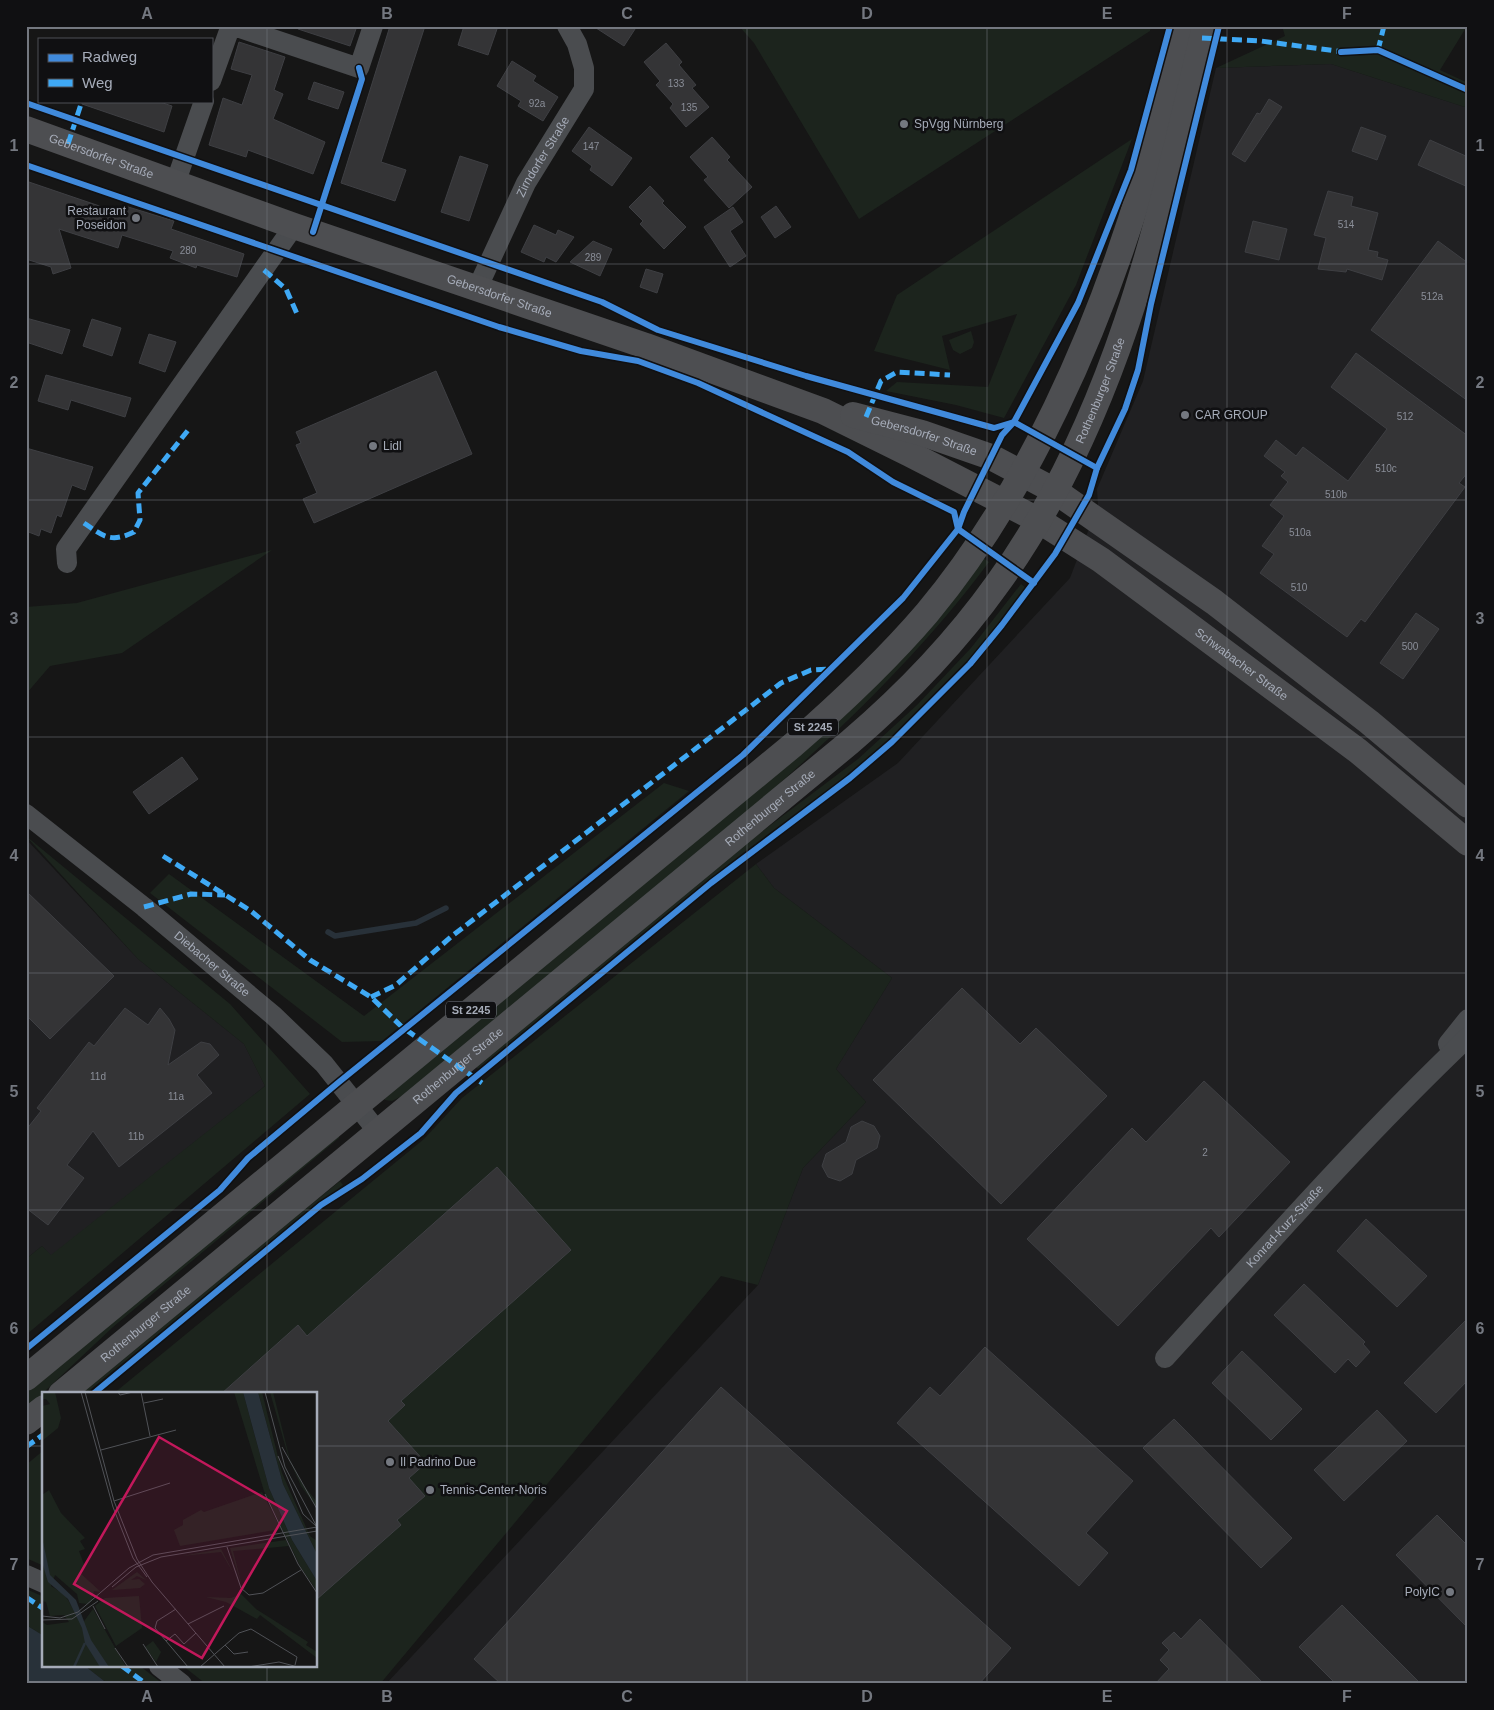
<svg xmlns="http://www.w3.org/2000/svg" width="1494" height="1710" font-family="Helvetica,sans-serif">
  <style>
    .built { fill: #202022 }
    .green { fill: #1c241d }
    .water { fill: #283139 }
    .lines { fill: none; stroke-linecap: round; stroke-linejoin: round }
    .stream { stroke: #283139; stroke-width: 5.5 }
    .building { fill: #343436; stroke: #3e3f43 }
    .minor { stroke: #4a4c4f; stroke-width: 20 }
    .major { stroke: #4d4e51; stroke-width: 26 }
    .quiet { stroke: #3fa9f5; stroke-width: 5; stroke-dasharray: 10 5; stroke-linecap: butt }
    .cycleway-casing { stroke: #101012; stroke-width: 9 }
    .cycleway { stroke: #408adc; stroke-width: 6 }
    .grid { fill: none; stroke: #747880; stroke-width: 1; stroke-opacity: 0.55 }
    .poi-dot { fill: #747880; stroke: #101012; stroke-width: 2 }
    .labels { text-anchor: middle; stroke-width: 5; stroke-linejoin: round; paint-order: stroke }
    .number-label { font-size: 10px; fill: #8a8e98 }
    .shield { fill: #101012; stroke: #797d87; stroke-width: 1 }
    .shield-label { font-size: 11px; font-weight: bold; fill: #a6acb9 }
    .poi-label { font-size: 12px; fill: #a6acb9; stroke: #101012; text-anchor: start }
    .street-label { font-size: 12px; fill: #a6acb9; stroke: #101012 }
    .inset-river { fill: none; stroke: #283139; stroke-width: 2.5 }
    .inset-road { fill: none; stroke: #505257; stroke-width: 1 }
    .view { fill: #c2185b; fill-opacity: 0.15; stroke: #c2185b; stroke-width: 2.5 }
    .inset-edge { fill: none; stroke: #a6acb9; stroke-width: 2.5 }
    .neatline { fill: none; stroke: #747880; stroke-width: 2 }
    .grid-label { font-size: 16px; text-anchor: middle; font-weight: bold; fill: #747880 }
  </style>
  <rect width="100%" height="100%" fill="#161616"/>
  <g class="built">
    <polygon points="1331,64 1468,108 1468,1684 386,1684 758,1285 803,1168 866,1102 836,1069 892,978 774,888 756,864 898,763 1070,578 1098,505 1097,489 1143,381 1216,68"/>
    <polygon points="26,839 138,959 244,1044 265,1086 51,1256 42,1246 26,1259"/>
  </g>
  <g class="green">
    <polygon points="739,26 1151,26 1150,31 859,219 754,43"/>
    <polygon points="1282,26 1467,26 1440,70 1468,83 1468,108 1331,64 1216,68 1285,36"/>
    <polygon points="1132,139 1076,285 1004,418 956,405 886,391 897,382 988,387 1017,314 942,336 950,370 874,351 897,295"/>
    <polygon points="971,331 974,342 972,348 960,354 953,350 949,340"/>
    <polygon points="272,550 122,653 50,666 26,694 26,607 77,603"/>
    <path d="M 982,557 L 989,562 C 896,687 777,788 658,887 C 574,956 490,1025 406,1094 L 392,1101 L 385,1100 L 384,1098 L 755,789 Z"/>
    <path d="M 1021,584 L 1026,588 C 975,659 914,726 845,779 C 808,808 769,833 732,862 C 646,929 563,1000 478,1069 L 475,1066 L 736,851 L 858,759 L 917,705 L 971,648 Z"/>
    <polygon points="664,783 689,791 382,1041 342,1042 150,893 169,874 364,1016"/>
    <polygon points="26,836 230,1004 310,1094 26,1335 26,1259 42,1246 51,1255 265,1086 244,1044 138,959"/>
    <polygon points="756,864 774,888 892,978 836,1069 866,1102 803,1168 758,1285 721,1276 380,1684 206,1684 183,1666 316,1666 316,1394 113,1394 424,1139 462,1098"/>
    <polygon points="339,1136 339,1138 113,1327 26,1409 26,1392 56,1365"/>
    <polygon points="340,1181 343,1185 107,1376 85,1394 76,1394"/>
    <polygon points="44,1450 44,1566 26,1558 26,1465"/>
    <polygon points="26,1589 44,1597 44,1636 26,1625"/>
    <polygon points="85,1666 140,1666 163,1684 108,1684"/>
  </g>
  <polygon class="water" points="26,1625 44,1636 44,1666 85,1666 108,1684 26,1684"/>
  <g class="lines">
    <polyline class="stream" points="328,932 335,936 416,923 446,908"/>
  </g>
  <g class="building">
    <polygon points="299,26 357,26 350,46 298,29"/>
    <polygon points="390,26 425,26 381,162 406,170 395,201 341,183"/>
    <polygon points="464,26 488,26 497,29 488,55 458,45"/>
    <polygon points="593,26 637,26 624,46"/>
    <polygon points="239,42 285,57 274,90 283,94 273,119 325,142 313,174 248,150 246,157 209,145 223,98 242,105 252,75 231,69"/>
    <polygon points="666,43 682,62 679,65 696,85 692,88 709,107 686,127 670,108 673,104 656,85 660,81 644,62"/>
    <polygon points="512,61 536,76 533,81 558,97 543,121 518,106 521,101 497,86"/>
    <polygon points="314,82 344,92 338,109 308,99"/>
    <polygon points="1269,99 1282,107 1245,162 1232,154 1257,113 1260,114"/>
    <polygon points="82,101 157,101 172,106 164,132 82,104"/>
    <polygon points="589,127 632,158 612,186 590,170 592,166 572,151"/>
    <polygon points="1361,127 1386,136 1377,160 1352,151"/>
    <polygon points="712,137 730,157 727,160 752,187 729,208 704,180 708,177 690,157"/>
    <polygon points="1430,140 1468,157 1468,187 1418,165"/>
    <polygon points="460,156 488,165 469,221 441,212"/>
    <polygon points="26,181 123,214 125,206 174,221 171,229 244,254 237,277 197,265 196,268 170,258 173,251 122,235 118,248 59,229 71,268 53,274 51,267 26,259"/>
    <polygon points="650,186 664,201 662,203 686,227 664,249 640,224 643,221 629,207"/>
    <polygon points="1328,191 1353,197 1351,206 1378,213 1368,250 1378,252 1377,257 1388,260 1382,280 1347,269 1346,272 1318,269 1326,238 1314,235"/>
    <polygon points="776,206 791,227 775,238 761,217"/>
    <polygon points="733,207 743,222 730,231 746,256 730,267 704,227"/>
    <polygon points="1253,221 1287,229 1279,260 1245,252"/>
    <polygon points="534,225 556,235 558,230 574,237 556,262 546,257 544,262 521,252"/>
    <polygon points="593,241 612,249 600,276 570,262"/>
    <polygon points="1438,241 1468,263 1468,401 1371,330"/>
    <polygon points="646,269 663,274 657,293 640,287"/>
    <polygon points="26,318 70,330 62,354 26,342"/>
    <polygon points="92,319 121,328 112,356 83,346"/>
    <polygon points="149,334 176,342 165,372 139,363"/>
    <polygon points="1356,353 1468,436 1468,472 1459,483 1465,487 1365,622 1361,619 1347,637 1260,573 1274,554 1262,546 1284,516 1270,505 1288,482 1281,476 1285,472 1264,456 1276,440 1296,456 1303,447 1348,481 1387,429 1331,387"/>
    <polygon points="436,371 472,454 314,523 303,499 317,493 296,445 301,443 296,432"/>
    <polygon points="46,375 131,398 125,417 71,400 68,410 38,401"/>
    <polygon points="26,448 93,467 85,490 72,485 61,517 57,515 51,533 41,529 39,536 26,531"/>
    <polygon points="1416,613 1439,629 1403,679 1380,663"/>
    <polygon points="182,757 198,779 149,814 133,792"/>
    <polygon points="26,891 114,976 50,1039 26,1015"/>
    <polygon points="962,988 1020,1044 1036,1028 1107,1096 1001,1204 873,1080"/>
    <polygon points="125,1008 148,1025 160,1008 169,1019 175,1030 168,1065 201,1042 210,1044 219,1055 197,1075 212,1093 119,1167 93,1131 67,1165 84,1178 48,1225 26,1208 26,1130 41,1111 37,1108 89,1042 94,1046"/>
    <polygon points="1204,1081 1290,1162 1219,1237 1211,1228 1118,1326 1027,1239 1132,1128 1146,1142"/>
    <polygon points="862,1121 874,1126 880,1136 877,1148 856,1160 852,1174 840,1181 828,1177 822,1166 826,1154 846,1142 851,1127"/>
    <polygon points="497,1167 571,1250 401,1401 405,1405 388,1421 426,1463 409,1478 425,1496 397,1520 401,1525 316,1600 316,1394 221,1394 298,1325 307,1336"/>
    <polygon points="1366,1219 1427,1276 1397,1307 1337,1251"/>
    <polygon points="1304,1284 1365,1342 1363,1344 1370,1352 1356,1367 1348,1359 1335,1373 1274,1315"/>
    <polygon points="1468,1318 1468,1380 1436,1413 1404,1383"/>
    <polygon points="985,1347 1133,1481 1086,1533 1108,1553 1079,1586 897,1423 930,1387 940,1396"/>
    <polygon points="1242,1351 1302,1409 1271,1440 1212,1383"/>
    <polygon points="721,1387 1011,1648 979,1684 501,1684 474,1659"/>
    <polygon points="1377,1410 1407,1441 1344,1501 1314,1470"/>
    <polygon points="1174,1419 1292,1538 1261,1568 1143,1448"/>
    <polygon points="1437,1515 1468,1546 1468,1628 1396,1555"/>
    <polygon points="1342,1605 1421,1684 1336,1684 1299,1647"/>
    <polygon points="1200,1619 1264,1684 1155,1684 1169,1669 1160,1660 1169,1650 1162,1643 1174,1632 1181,1639"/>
  </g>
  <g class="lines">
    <g class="minor">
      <polyline points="211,81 230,28 240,28 359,68 373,26"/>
      <polyline points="175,184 204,101"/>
      <path id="s1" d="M 477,289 L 526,183 L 584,89 L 584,68 L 577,44 L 567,26"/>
      <polyline points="67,563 66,549 294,226"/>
      <path id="s2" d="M 26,814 L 144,907 L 274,1016 L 324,1064 L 378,1132"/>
      <polyline points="1448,1044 1468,1019"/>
      <path id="s3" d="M 1165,1358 C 1264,1249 1361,1139 1468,1037"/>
      <polyline points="26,1575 44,1583"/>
      <polyline points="159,1666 182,1684"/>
    </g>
    <g class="major">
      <path id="s4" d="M 26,129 L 294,226 L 646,346 L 823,411 L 910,454 L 1038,520 L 1101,560 L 1358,751 L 1468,843"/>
      <path id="s5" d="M 853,415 L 922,433 L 991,457 L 1055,491 L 1214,602 L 1369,722 L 1468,805"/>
      <path d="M 26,1378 L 793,745 C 840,704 886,661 927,613 C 1028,492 1098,331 1143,181 C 1158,130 1169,78 1182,26"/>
      <path id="s6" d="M 61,1394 L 850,742 C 905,695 956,642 998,583 C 1116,419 1160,220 1205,26"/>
      <polyline points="26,1422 44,1408"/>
    </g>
    <g class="quiet">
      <polyline points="1202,38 1261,41 1344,52"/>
      <polyline points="1378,50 1384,26"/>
      <polyline points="68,144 82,101"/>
      <polyline points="264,270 286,289 298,316"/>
      <polyline points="866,417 881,381 897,372 950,375"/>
      <path d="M 84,523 C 104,537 111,543 134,532 L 140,520 L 138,493 L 189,429"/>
      <polyline points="163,856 251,911 310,960 371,997 402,1027 482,1083"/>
      <polyline points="144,907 191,894 225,895"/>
      <polyline points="371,997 396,985 452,936 781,683 811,670 831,669"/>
      <polyline points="26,1447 44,1434"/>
      <polyline points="26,1597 44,1609"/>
      <polyline points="122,1666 146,1684"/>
    </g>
    <g class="cycleway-casing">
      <g id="cycleway">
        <polyline points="1341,52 1378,50 1468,90"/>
        <polyline points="26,103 602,302 658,330 806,376 994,428 1014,422 1097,468"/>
        <polyline points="26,165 499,327 581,351 638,361 698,383 848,452 893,482 954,512 958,529 1034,583"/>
        <polyline points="313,232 362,79 359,68"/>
        <polyline points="26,1349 220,1190 248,1158 339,1082 743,755 903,598 958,529 964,512 1002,435 1014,422 1078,303 1131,170 1170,26"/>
        <polyline points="93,1394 321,1205 362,1179 421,1133 456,1093 711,883 850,778 892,742 970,664 1002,625 1055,554 1089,495 1097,468 1125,409 1138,370 1151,304 1219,26"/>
      </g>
    </g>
    <use href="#cycleway" class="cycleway"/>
  </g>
  <path class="grid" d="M 267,26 L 267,1394M 507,26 L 507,1684M 747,26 L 747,1684M 987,26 L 987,1684M 1227,26 L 1227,1684M 26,264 L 1468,264M 26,500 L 1468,500M 26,737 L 1468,737M 26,973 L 1468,973M 26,1210 L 1468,1210M 26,1446 L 44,1446M 316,1446 L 1468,1446M 267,1666 L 267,1684"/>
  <g class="poi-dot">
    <circle cx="904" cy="124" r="5"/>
    <circle cx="136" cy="218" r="5"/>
    <circle cx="1185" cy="415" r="5"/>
    <circle cx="373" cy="446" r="5"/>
    <circle cx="390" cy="1462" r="5"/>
    <circle cx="430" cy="1490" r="5"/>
    <circle cx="1450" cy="1592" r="5"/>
  </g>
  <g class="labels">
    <g class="number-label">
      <text x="676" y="87">133</text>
      <text x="537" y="107">92a</text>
      <text x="689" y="111">135</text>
      <text x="591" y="150">147</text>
      <text x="1346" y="228">514</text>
      <text x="188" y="254">280</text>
      <text x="593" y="261">289</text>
      <text x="1432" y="300">512a</text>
      <text x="1405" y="420">512</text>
      <text x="1386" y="472">510c</text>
      <text x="1336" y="498">510b</text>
      <text x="1300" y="536">510a</text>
      <text x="1299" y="591">510</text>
      <text x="1410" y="650">500</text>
      <text x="98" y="1080">11d</text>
      <text x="176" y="1100">11a</text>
      <text x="136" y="1140">11b</text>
      <text x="1205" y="1156">2</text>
    </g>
    <g class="shield">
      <rect x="788" y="718.5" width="50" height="17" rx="4"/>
      <rect x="446" y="1001.5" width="50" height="17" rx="4"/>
    </g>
    <g class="shield-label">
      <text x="813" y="731">St 2245</text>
      <text x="471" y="1014">St 2245</text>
    </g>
    <g class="poi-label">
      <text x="914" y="128">SpVgg Nürnberg</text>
      <text x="126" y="215" text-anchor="end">Restaurant<tspan x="126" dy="14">Poseidon</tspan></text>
      <text x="1195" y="419">CAR GROUP</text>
      <text x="383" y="450">Lidl</text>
      <text x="400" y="1466">Il Padrino Due</text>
      <text x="440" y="1494">Tennis-Center-Noris</text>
      <text x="1440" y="1596" text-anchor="end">PolyIC</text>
    </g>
    <g class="street-label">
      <text dy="4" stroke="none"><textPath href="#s4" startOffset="80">Gebersdorfer Straße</textPath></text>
      <text dy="4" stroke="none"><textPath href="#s1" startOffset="148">Zirndorfer Straße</textPath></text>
      <text dy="4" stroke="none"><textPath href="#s4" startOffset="502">Gebersdorfer Straße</textPath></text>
      <text dy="4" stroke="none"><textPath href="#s6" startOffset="1460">Rothenburger Straße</textPath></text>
      <text dy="4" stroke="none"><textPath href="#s5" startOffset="74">Gebersdorfer Straße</textPath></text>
      <text dy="4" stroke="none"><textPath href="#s4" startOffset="1336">Schwabacher Straße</textPath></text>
      <text dy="4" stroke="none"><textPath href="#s6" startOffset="920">Rothenburger Straße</textPath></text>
      <text dy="4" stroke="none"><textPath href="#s2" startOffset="239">Diebacher Straße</textPath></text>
      <text dy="4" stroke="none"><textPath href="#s6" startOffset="515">Rothenburger Straße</textPath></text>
      <text dy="4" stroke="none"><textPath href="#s3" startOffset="178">Konrad-Kurz-Straße</textPath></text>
      <text dy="4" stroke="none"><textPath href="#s6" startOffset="110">Rothenburger Straße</textPath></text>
    </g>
  </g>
  <g transform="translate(42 1392)">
    <rect width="275" height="275" fill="#161616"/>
    <path d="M 0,0 L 13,0 L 19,26 L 16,36 L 0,49 L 0,14 L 8,12 L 4,7 L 0,7 ZM 192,0 L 201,0 L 227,96 L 250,148 L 275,189 L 275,199 L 259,176 L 222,99 ZM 216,0 L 220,0 L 240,81 L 268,144 L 275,149 L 275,162 L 241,92 ZM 228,0 L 231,0 L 248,68 L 260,91 L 275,110 L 275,116 L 259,94 L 247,67 ZM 7,98 L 19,121 L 43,146 L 38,149 L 43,157 L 37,159 L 43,175 L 37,180 L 59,200 L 52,199 L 50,209 L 45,212 L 37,211 L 35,202 L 13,183 L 9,194 L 23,203 L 40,232 L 51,217 L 84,275 L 0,275 L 0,230 L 5,233 L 27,230 L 22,223 L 8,224 L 4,210 L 0,209 L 0,103 ZM 220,100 L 239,137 L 138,154 L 132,138 L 141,133 L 141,128 L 159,118 L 162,120 ZM 244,148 L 247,154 L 191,159 L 200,194 L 188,156 ZM 179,157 L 192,182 L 179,160 L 140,164 ZM 95,180 L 104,188 L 95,184 L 89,188 L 97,187 L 103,192 L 98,196 L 70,198 ZM 199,202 L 214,217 L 266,250 L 264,253 L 275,260 L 275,266 L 218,223 L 215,227 L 184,210 L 164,205 L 189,206 ZM 97,204 L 100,236 L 74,254 L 53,214 L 63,206 ZM 111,249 L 119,260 L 114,270 L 103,255 Z" fill="#1c241d"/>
    <path d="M 201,0 L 216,0 L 241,92 L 275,162 L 275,189 L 250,148 L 227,96 ZM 0,145 L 8,183 L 34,208 L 49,248 L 67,275 L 58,275 L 43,251 L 40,236 L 26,207 L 6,190 L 0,170 Z" fill="#283139"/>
    <path class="inset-river" d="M 32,275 L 43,251"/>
    <path class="inset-road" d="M 39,0 L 71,115 L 91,166 L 105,185M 43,0 L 72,109 L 95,167 L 110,190 L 183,275M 76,0 L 78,3 L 91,0M 99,0 L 108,44M 223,0 L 243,75 L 275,135M 102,11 L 121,7M 240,55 L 275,117M 59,58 L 134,38M 236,64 L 261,122 L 274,134M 223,102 L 256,172 L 275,201M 72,109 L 128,91M 185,155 L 199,196 L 207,203 L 221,201 L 259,178M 70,195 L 94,175 L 119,165 L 275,139M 51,214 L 63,237M 134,217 L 115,229 L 113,236 L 146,275M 0,224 L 18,226 L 36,220 L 87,176 L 111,163 L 275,135M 0,228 L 30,227 L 56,209M 146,232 L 182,214M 124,249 L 133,242 L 142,252 L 154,241M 101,252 L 116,275M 183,253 L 192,262 L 206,260M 73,256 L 86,275M 158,275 L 197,241 L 209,237 L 255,265 L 253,273M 206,275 L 237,270 L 256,275"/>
    <path class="view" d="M 117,45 L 245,119 L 160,266 L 32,192 Z"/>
    <rect width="275" height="275" class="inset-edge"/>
  </g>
  <rect width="1494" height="1710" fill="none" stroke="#101012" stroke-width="55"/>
  <rect x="38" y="38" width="175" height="65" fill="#101012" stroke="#4c4e55"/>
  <rect x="48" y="54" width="25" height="8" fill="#408adc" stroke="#4c4e55"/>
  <text x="82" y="62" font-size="15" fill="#a6acb9">Radweg</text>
  <rect x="48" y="79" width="25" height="8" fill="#3fa9f5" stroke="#4c4e55"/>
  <text x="82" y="88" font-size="15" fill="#a6acb9">Weg</text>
  <rect x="28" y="28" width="1438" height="1654" class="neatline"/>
  <g class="grid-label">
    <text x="147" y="19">A</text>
    <text x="387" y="19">B</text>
    <text x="627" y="19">C</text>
    <text x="867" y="19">D</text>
    <text x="1107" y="19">E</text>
    <text x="1347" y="19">F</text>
    <text x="14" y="151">1</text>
    <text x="1480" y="151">1</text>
    <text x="14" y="388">2</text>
    <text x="1480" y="388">2</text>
    <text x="14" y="624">3</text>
    <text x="1480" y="624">3</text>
    <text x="14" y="861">4</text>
    <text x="1480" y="861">4</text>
    <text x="14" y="1097">5</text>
    <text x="1480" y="1097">5</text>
    <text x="14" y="1334">6</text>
    <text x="1480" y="1334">6</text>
    <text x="14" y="1570">7</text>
    <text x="1480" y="1570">7</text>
    <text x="147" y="1702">A</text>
    <text x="387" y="1702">B</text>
    <text x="627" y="1702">C</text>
    <text x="867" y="1702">D</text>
    <text x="1107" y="1702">E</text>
    <text x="1347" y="1702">F</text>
  </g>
</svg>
